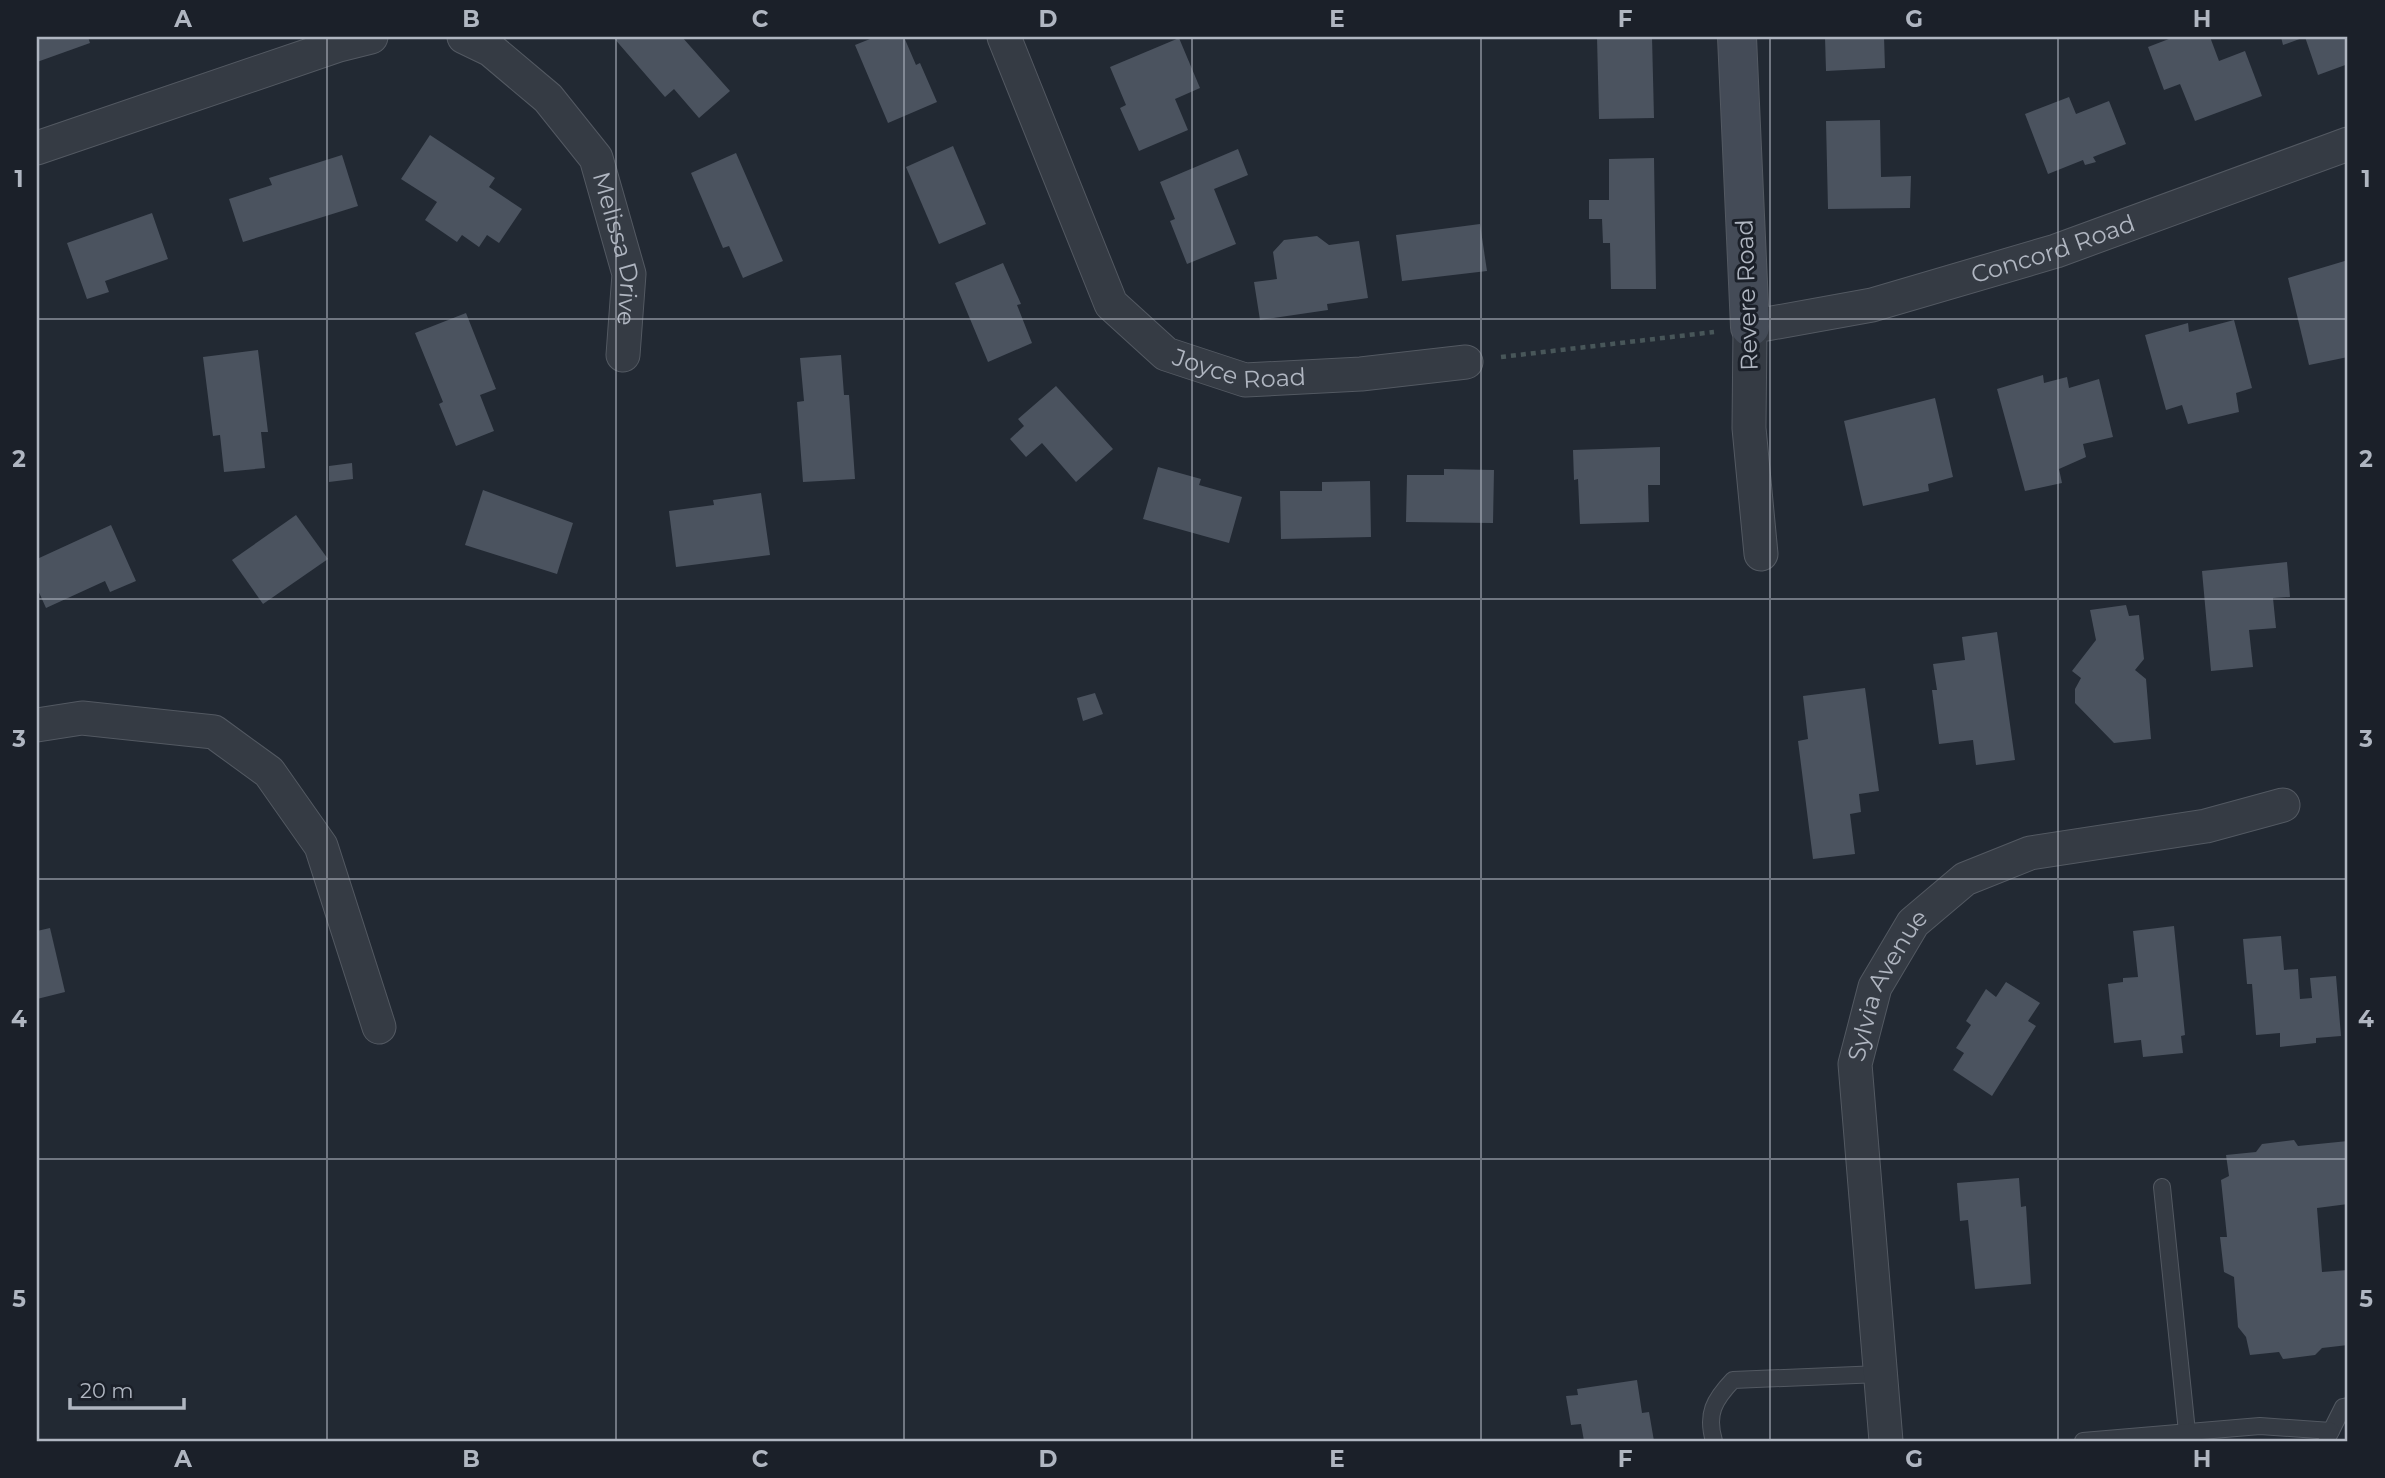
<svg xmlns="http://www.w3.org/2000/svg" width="2385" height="1478" font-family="Montserrat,sans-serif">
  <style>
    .building { fill: #4b535f }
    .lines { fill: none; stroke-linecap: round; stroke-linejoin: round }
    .lane-casing { stroke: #535962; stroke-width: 18 }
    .street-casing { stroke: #535962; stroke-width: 35 }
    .secondary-casing { stroke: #535962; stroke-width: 40 }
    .path { stroke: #485659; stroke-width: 4.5; stroke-dasharray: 5 5; stroke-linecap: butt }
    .lane { stroke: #353b44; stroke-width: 16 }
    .street { stroke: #353b44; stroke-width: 33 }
    .secondary { stroke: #444b57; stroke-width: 38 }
    .grid { fill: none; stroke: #b0b6c1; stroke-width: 2; stroke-opacity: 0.55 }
    .labels { text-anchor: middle; stroke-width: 6; stroke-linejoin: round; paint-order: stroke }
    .street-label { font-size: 24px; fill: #b0b6c1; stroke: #1b2029 }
    .neatline { fill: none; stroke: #b0b6c1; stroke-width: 2.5 }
    .grid-label { font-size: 23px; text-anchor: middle; font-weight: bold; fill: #b0b6c1 }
  </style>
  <rect width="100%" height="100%" fill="#222933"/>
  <g class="building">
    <polygon points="37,37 88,37 90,43 37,62"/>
    <polygon points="613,37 682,37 730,91 699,118 674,89 665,97"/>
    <polygon points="875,37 904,37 916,65 920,63 937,102 888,123 855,45"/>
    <polygon points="1597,37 1652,37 1654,118 1599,119"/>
    <polygon points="1825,37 1884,37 1885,68 1826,71"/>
    <polygon points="2174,37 2210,37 2219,61 2245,51 2262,96 2195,121 2180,84 2164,90 2148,47"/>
    <polygon points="2281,37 2348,37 2348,64 2318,75 2305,37 2283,45"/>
    <polygon points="1179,38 1200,88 1175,99 1188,130 1139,151 1120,108 1126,105 1110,67"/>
    <polygon points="2069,97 2076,114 2109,101 2126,144 2093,157 2096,162 2085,165 2083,160 2048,174 2025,114"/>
    <polygon points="1880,120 1881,177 1911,176 1910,208 1828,209 1826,121"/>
    <polygon points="430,135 495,178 489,187 522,209 499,243 487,235 479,247 462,235 457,242 425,220 437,202 401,179"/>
    <polygon points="953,146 986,224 939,244 906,167"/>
    <polygon points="1238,149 1248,175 1214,189 1236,244 1187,264 1170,221 1175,219 1160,182"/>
    <polygon points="736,153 783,261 743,278 729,246 723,248 691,173"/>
    <polygon points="342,155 358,206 243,242 229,199 272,185 269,178"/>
    <polygon points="1654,158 1656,289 1611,289 1610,243 1603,243 1602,219 1589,219 1589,200 1609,200 1609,159"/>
    <polygon points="152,213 168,259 105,281 109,292 87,299 67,243"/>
    <polygon points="1480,224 1487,271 1402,281 1396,235"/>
    <polygon points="1317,236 1329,245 1359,241 1368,298 1327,304 1328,310 1260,320 1254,282 1277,279 1273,252 1284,240"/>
    <polygon points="2348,260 2348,357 2309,365 2288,278"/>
    <polygon points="1003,263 1021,304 1017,305 1032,343 988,362 955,283"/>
    <polygon points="466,313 496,389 480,395 494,431 456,446 439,404 443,402 415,333"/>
    <polygon points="2234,320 2252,388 2236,393 2239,412 2188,424 2182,405 2166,410 2145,335 2188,323 2189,332"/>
    <polygon points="258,350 268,432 261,432 265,468 224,472 220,435 213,436 203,357"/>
    <polygon points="841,355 844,395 849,395 855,479 803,482 797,402 804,401 800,358"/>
    <polygon points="2043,375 2044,383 2067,377 2069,388 2099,379 2113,437 2083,444 2086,457 2059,469 2062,483 2025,491 1997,389"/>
    <polygon points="1056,386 1113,449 1076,482 1042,443 1026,457 1010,439 1024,426 1018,419"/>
    <polygon points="1935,398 1953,477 1928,484 1929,491 1863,506 1844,421"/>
    <polygon points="1660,447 1660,485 1648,485 1649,522 1580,524 1578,479 1574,480 1573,450"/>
    <polygon points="352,463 353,479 329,482 329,466"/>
    <polygon points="1158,467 1201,479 1199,485 1242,497 1229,543 1143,519"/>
    <polygon points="1444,469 1494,470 1493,523 1406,522 1407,475 1444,475"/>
    <polygon points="1370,481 1371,537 1281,539 1280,491 1322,491 1322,482"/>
    <polygon points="483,490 573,523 557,574 465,545"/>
    <polygon points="761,493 770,555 676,567 669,511 714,505 713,500"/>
    <polygon points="296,515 328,559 263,604 232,560"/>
    <polygon points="111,525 136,581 110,592 105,581 46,608 37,588 37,559"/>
    <polygon points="2287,562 2290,597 2273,598 2276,628 2249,630 2253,667 2211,671 2202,571"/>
    <polygon points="2126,605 2129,616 2139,615 2144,659 2135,670 2146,679 2151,739 2114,743 2075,703 2075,689 2081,678 2072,671 2096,640 2090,610"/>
    <polygon points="1997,632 2015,760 1976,765 1973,740 1939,744 1932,690 1937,690 1933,664 1965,660 1962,637"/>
    <polygon points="1865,688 1879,791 1859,794 1861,812 1850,814 1855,854 1813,859 1798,741 1808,739 1803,696"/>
    <polygon points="1095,693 1103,714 1083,721 1077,698"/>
    <polygon points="2174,926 2185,1035 2181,1036 2183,1053 2143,1057 2141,1040 2114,1043 2108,984 2123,982 2123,978 2138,977 2133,931"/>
    <polygon points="50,928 65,992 37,999 37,931"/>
    <polygon points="2281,936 2284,970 2298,969 2300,999 2312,998 2310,978 2336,976 2341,1036 2316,1038 2316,1043 2280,1047 2280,1033 2256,1035 2252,984 2247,984 2243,939"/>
    <polygon points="2006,982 2040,1003 2028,1021 2036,1026 1992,1096 1953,1070 1964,1053 1956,1048 1971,1025 1966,1021 1986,989 1996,997"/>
    <polygon points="2294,1140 2298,1146 2348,1141 2348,1204 2317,1208 2322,1272 2348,1270 2348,1345 2322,1348 2315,1355 2283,1359 2279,1352 2250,1355 2246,1337 2238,1327 2234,1277 2224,1272 2220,1237 2227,1237 2221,1180 2229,1176 2226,1155 2256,1152 2262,1144"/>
    <polygon points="2019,1178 2021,1207 2026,1206 2031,1284 1975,1289 1968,1220 1960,1221 1957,1183"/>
    <polygon points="1637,1380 1642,1413 1649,1412 1654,1441 1584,1441 1581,1424 1571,1425 1566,1396 1578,1395 1577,1389"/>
  </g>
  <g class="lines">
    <g class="lane-casing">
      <g id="lane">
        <polyline points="2162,1187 2187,1432"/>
        <polyline points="2327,1439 2343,1407 2348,1406"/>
        <path d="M 1714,1441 C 1706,1414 1714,1400 1733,1380 L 1880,1374"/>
        <polyline points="2083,1441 2260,1426 2331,1431"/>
      </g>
    </g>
    <g class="street-casing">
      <g id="street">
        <path id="s1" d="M 464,37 L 491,50 L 548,98 L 596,158 L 629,274 L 623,355"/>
        <path id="s2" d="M 1004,37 L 1111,304 L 1166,354 L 1245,380 L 1361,374 L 1466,362"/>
        <polyline points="37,148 339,45 371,37"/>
        <path id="s3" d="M 1761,554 L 1749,428 L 1750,327 L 1872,305 L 2056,251 L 2348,144"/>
        <polyline points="37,725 82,718 214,732 269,772 321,846 379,1027"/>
        <path id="s4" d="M 1886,1441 L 1855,1064 L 1875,987 L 1913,923 L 1965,879 L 2030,853 L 2206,826 L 2283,805"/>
      </g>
    </g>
    <g class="secondary-casing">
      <polyline id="secondary" points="1737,37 1750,327"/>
    </g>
    <polyline class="path" points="1501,357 1714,332"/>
    <use href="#lane" class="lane"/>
    <use href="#street" class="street"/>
    <use href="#secondary" class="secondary"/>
  </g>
  <path class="grid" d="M 327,37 L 327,1441M 616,37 L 616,1441M 904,37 L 904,1441M 1192,37 L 1192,1441M 1481,37 L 1481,1441M 1770,37 L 1770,1441M 2058,37 L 2058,1441M 37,319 L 2348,319M 37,599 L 2348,599M 37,879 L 2348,879M 37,1159 L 2348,1159"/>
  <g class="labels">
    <g class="street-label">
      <text dy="8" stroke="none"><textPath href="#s3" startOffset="541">Concord Road</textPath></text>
      <text dy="8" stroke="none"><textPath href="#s1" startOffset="275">Melissa Drive</textPath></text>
      <text transform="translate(1747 295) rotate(-92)" y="8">Revere Road</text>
      <text dy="8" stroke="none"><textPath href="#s2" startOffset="438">Joyce Road</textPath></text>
      <text dy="8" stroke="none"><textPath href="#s4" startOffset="464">Sylvia Avenue</textPath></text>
    </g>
  </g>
  <rect width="2385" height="1478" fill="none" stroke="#1b2029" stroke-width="77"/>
  <path d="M70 1398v10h114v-10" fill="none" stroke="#b0b6c1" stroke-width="3.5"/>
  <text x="80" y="1398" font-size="21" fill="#b0b6c1" stroke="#1b2029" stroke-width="5" paint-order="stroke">20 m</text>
  <rect x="38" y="38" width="2308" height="1402" class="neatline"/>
  <g class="grid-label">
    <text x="183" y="27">A</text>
    <text x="471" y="27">B</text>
    <text x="760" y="27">C</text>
    <text x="1048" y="27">D</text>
    <text x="1337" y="27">E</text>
    <text x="1625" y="27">F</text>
    <text x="1914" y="27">G</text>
    <text x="2202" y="27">H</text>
    <text x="19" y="187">1</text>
    <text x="2366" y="187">1</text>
    <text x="19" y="467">2</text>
    <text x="2366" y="467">2</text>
    <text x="19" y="747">3</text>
    <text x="2366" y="747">3</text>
    <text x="19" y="1027">4</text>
    <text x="2366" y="1027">4</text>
    <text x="19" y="1307">5</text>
    <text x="2366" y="1307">5</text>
    <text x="183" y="1467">A</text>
    <text x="471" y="1467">B</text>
    <text x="760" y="1467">C</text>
    <text x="1048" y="1467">D</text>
    <text x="1337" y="1467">E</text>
    <text x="1625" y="1467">F</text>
    <text x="1914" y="1467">G</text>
    <text x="2202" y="1467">H</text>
  </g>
</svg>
